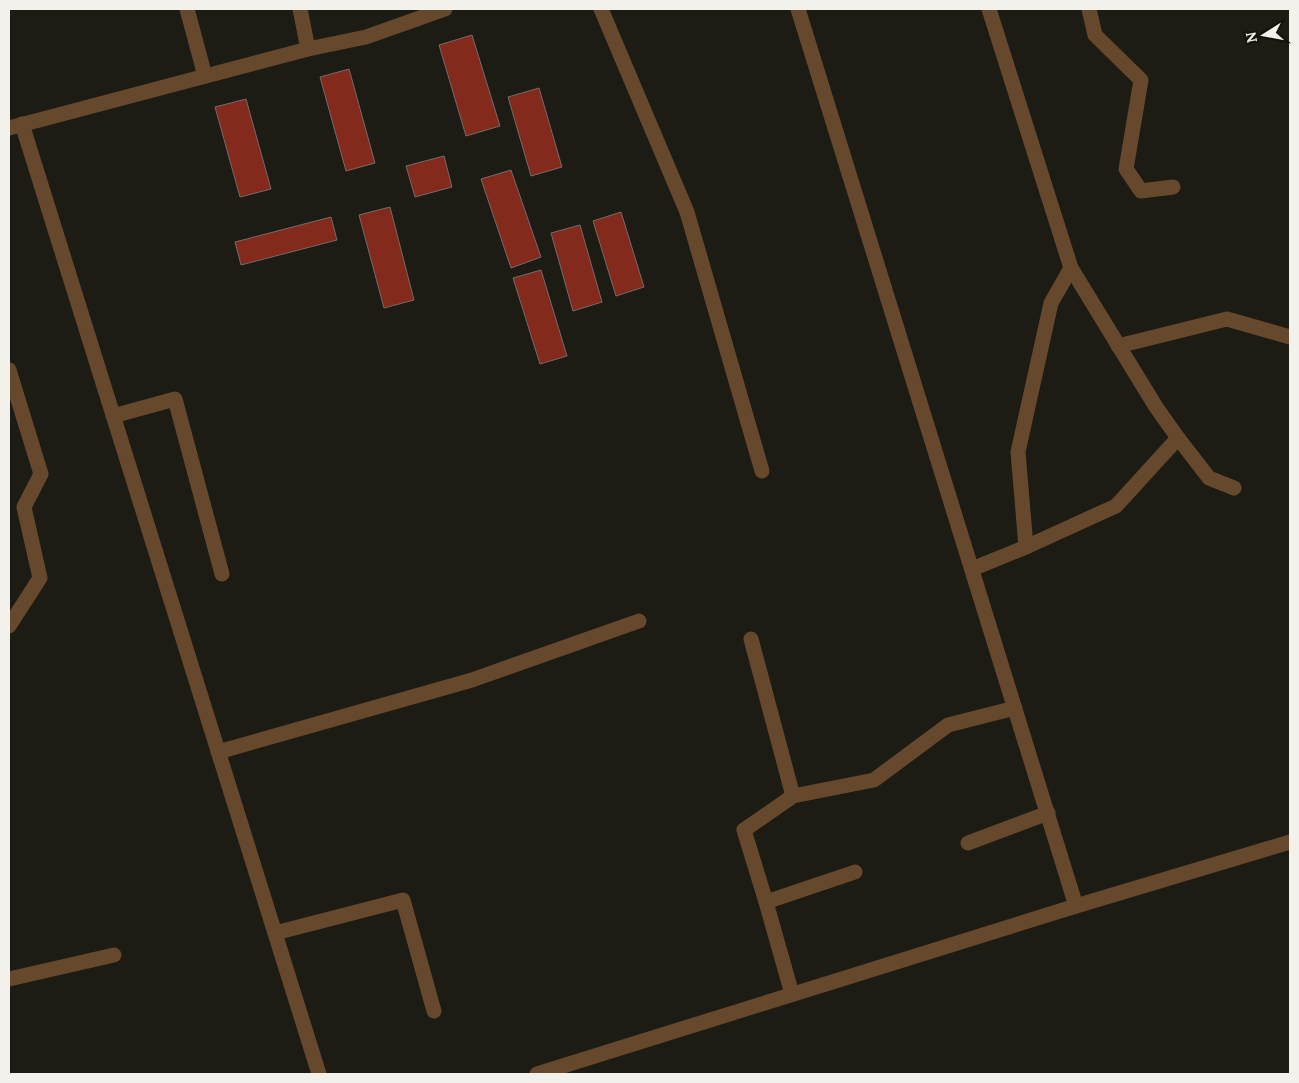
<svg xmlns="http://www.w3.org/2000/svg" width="1299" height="1083" font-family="Lora,serif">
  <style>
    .building { fill: #842a1c; stroke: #756b69 }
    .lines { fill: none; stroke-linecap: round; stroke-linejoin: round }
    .lane { stroke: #66482d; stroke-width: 15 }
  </style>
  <rect width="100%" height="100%" fill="#1c1b14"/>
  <g class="building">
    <polygon points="472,35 500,126 466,136 439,45"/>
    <polygon points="349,69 375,163 346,171 320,77"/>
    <polygon points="539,88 562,167 531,176 508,97"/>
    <polygon points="246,99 271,189 240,197 215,107"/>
    <polygon points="444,156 452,187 415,197 406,166"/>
    <polygon points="511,170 541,257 511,268 481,179"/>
    <polygon points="390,207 414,300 384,308 359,215"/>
    <polygon points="621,212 644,287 616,296 593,221"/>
    <polygon points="331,217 337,240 241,265 235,242"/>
    <polygon points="580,225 602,302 573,311 551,233"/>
    <polygon points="541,270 567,356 540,364 513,278"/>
  </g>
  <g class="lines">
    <g class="lane">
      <polyline points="187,9 205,76"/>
      <polyline points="300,9 308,49"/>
      <polyline points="601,9 687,212 762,471"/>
      <polyline points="798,9 1076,906"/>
      <polyline points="989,9 1071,268 1156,407 1178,438 1209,478 1234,488"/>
      <polyline points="1089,9 1095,35 1141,80 1126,169 1141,191 1173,187"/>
      <polyline points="22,124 319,1074"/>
      <polyline points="9,128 308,49 366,37 445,9"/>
      <polyline points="1118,346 1227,319 1290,337"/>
      <polyline points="9,370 41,474 24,507 40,578 9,626"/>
      <polyline points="113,416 175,399 222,574"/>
      <polyline points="1026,547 1116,506 1178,438"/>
      <polyline points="972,569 1026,547 1018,452 1051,303 1071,268"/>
      <polyline points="751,639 793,796 874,780 948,725 1015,708"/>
      <polyline points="218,752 472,680 639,621"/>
      <polyline points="968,843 1048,813"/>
      <polyline points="766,902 744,830 793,796"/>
      <polyline points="275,933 403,900 434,1011"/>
      <polyline points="9,979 114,955"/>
      <polyline points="792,994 766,902 855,872"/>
      <polyline points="537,1074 1076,906 1290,842"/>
    </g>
  </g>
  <rect width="1299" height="1083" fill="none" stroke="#f2f1ec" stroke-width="20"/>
  <g transform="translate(1264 35) rotate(259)" stroke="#13120b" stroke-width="4" paint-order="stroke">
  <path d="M0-4L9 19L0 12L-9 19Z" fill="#f2f1ec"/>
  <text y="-8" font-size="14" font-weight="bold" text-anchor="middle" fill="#f2f1ec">N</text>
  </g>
</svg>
